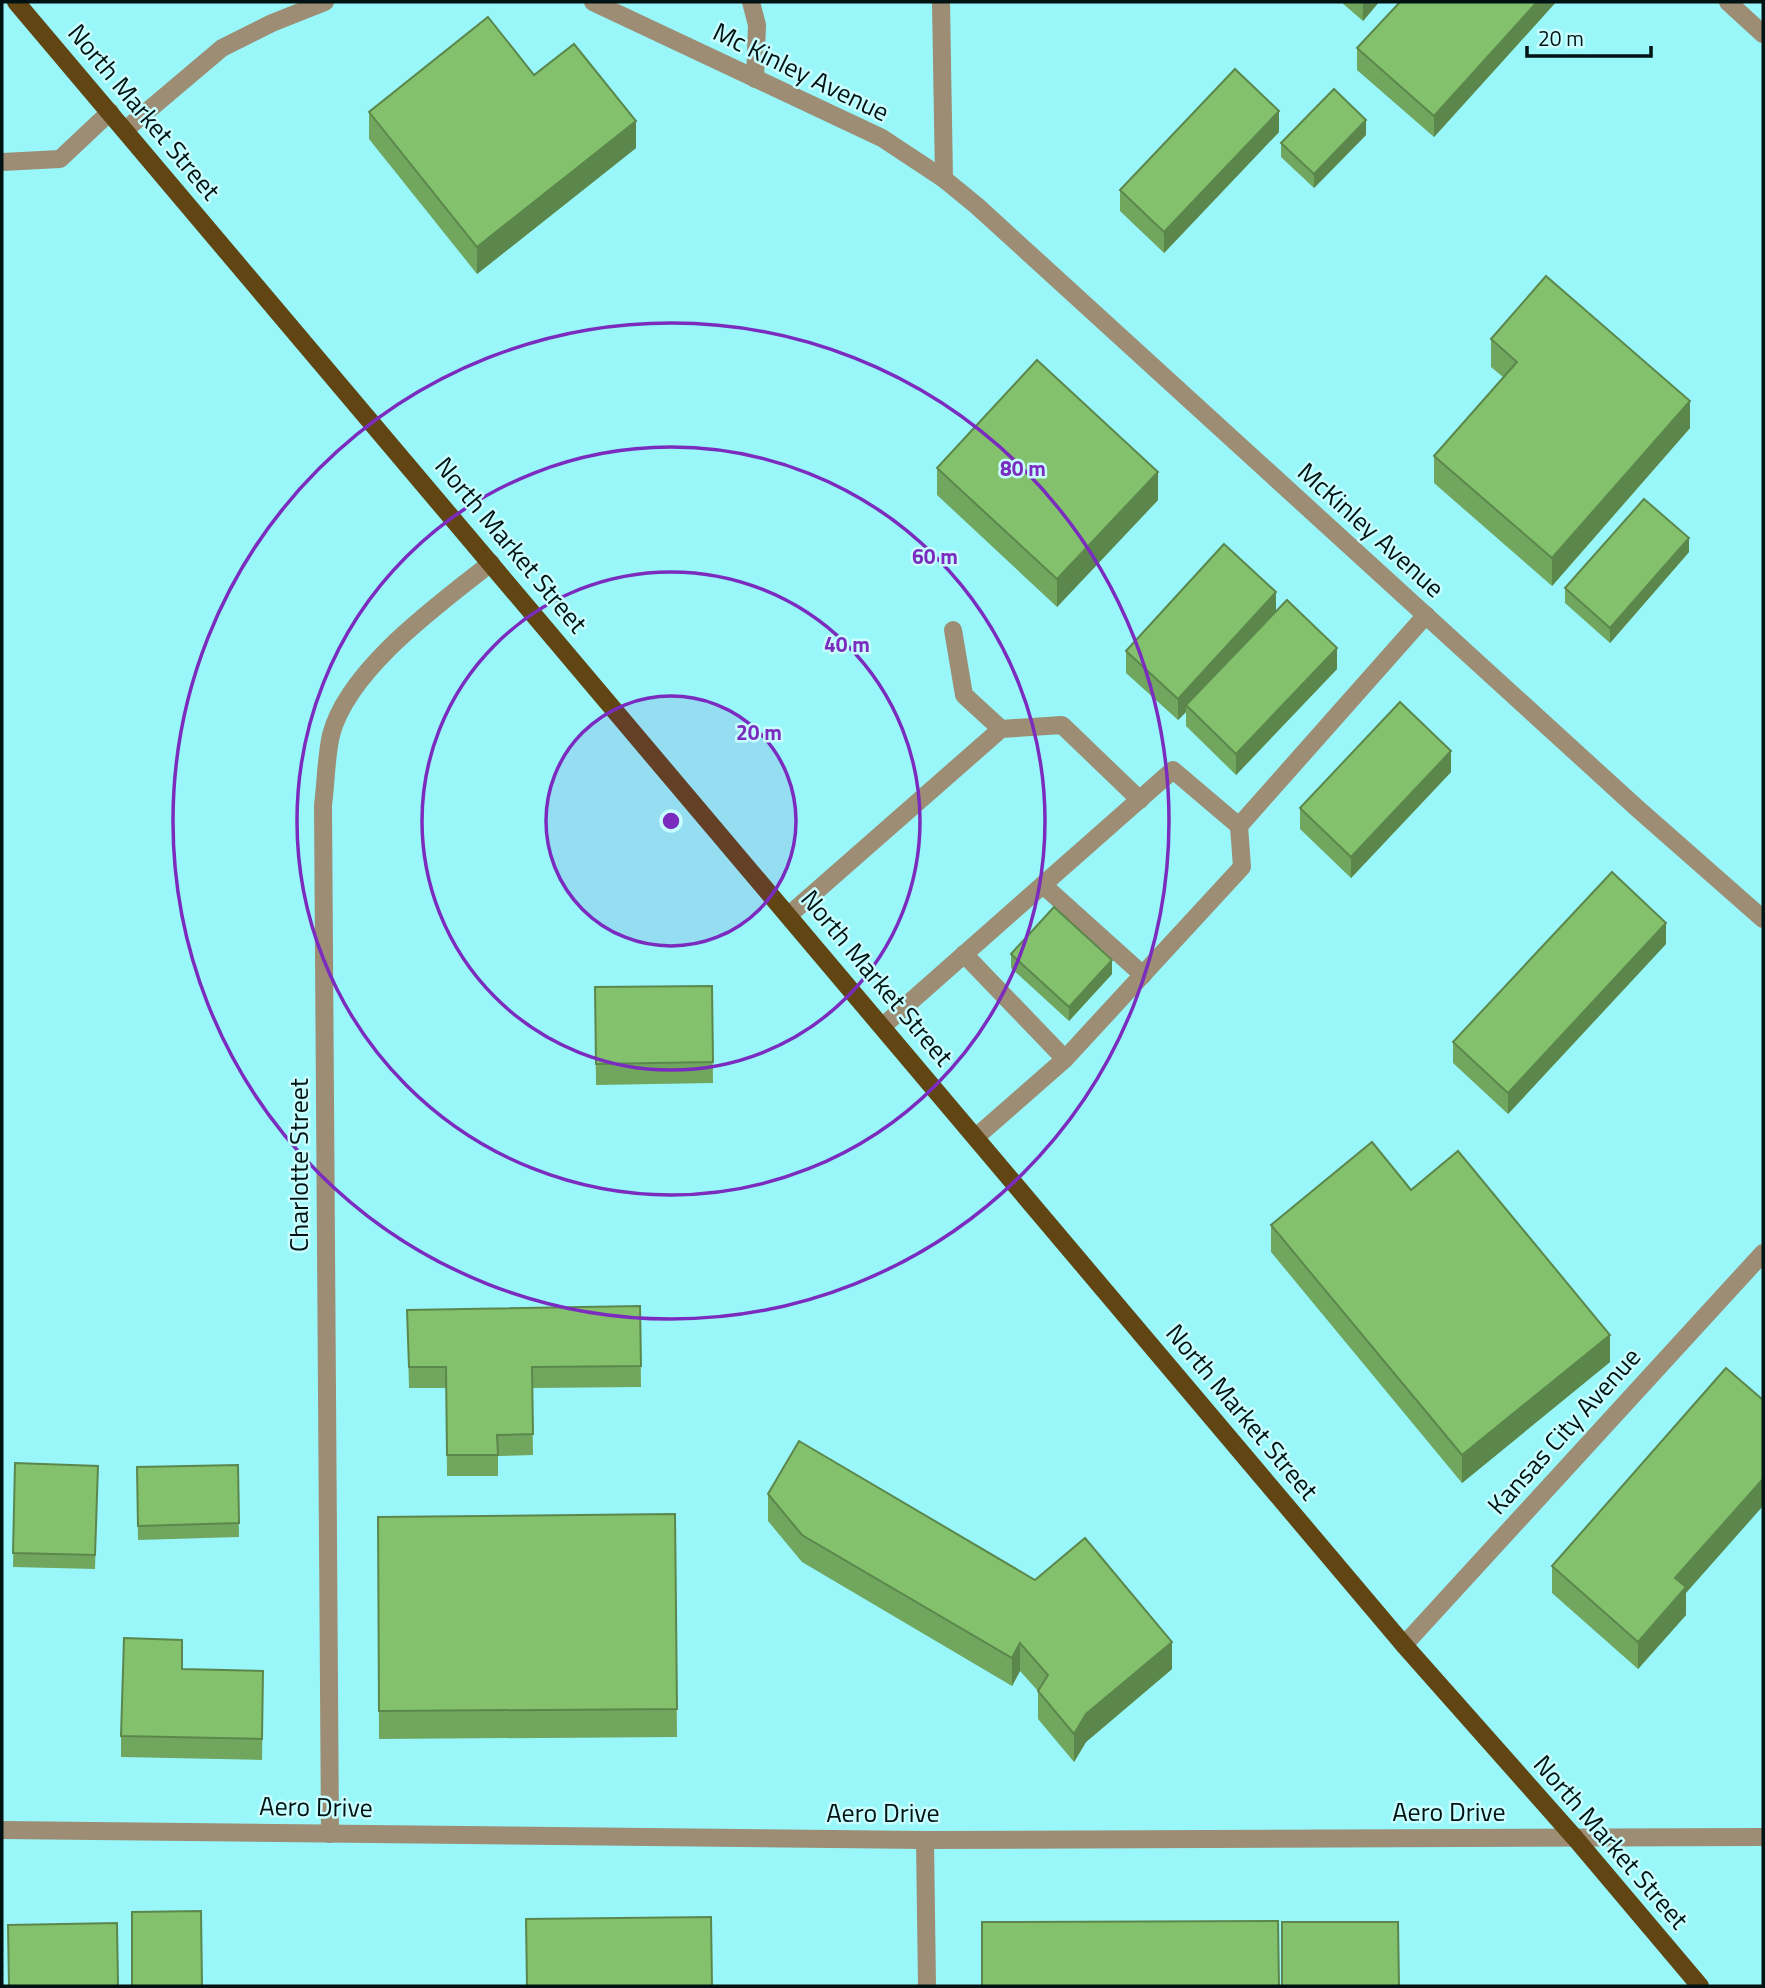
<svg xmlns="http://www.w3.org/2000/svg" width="1765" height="1988" font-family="'Titillium Web',sans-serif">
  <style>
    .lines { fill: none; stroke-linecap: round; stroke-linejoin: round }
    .lane { stroke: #9d8d74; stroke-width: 18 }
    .street { stroke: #9d8d74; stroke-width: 18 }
    .primary { stroke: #614512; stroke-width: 18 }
    .wall { fill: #71a65e }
    .shaded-wall { fill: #5c874c }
    .building { fill: #83c16d; stroke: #5c874c; stroke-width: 2 }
    .ring { fill: none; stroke: #7b2cbf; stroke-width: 3.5 }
    .labels { text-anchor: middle; stroke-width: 5; stroke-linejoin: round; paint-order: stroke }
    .street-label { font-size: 26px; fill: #011212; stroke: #c8feff }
    .centre { fill: #7b2cbf; stroke: #c8feff; stroke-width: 3.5 }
    .ring-label { font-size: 21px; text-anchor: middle; font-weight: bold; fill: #7b2cbf; stroke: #c8feff; stroke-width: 5; stroke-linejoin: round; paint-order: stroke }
  </style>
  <rect width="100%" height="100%" fill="#99f7fa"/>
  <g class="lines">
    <g class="lane">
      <polyline points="751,2 757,25 755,79"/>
      <polyline points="2,162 60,159 110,112"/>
      <polyline points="953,630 964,695 1001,729"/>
      <polyline points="1043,885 1143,975"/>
      <polyline points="789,915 1001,729 1062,725 1140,800"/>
      <polyline points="964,954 1065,1059"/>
      <polyline points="883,1026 1173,770 1239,826"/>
      <polyline points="976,1137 1065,1059 1242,867 1239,826 1426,615"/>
    </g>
    <g class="street">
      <polyline points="593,2 882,138 944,179 977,206 1638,809 1763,919"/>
      <polyline points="941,2 944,179"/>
      <polyline points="1728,2 1763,34"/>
      <polyline points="125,130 222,48 272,23 325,2"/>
      <polyline points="1404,1645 1763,1253"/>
      <polyline points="2,1830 925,1840 1763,1837"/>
      <path d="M 330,1834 L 323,805 C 326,782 326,757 331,735 C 348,669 439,604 491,563"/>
      <polyline points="925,1840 927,1986"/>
    </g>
    <polyline class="primary" points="16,2 1404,1645 1575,1838 1700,1986"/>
  </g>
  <g class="wall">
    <polygon points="1341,2 1379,2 1363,21"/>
    <polygon points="1400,2 1556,2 1434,137 1357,70 1357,48"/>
    <polygon points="534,75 636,148 477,274 369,139 369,112"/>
    <polygon points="1279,132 1164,253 1120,211 1120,190"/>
    <polygon points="1366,135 1314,188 1281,157 1281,143"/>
    <polygon points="1491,339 1690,428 1552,586 1434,483 1434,456 1503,377 1491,367"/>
    <polygon points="937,468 1158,500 1057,607 937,495"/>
    <polygon points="1689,552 1610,643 1565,603 1565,588"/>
    <polygon points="1276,611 1337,669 1236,775 1186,726 1186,712 1178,720 1126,673 1126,651"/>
    <polygon points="1451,772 1351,878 1300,829 1300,808"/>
    <polygon points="1666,944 1508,1114 1453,1063 1453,1042"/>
    <polygon points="1011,954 1112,974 1069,1021 1011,968"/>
    <polygon points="712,986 713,1083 596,1085 595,987"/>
    <polygon points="1411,1190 1610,1362 1462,1483 1271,1252 1271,1225"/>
    <polygon points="640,1306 641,1387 532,1388 533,1455 498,1456 498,1476 447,1476 446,1388 409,1388 407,1310"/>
    <polygon points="15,1463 98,1466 95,1569 13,1567"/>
    <polygon points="238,1465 239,1537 138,1540 137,1467"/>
    <polygon points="768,1494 1172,1669 1086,1742 1074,1762 1038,1719 1038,1691 1020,1671 1012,1686 802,1562 768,1521"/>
    <polygon points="675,1514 677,1737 379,1739 378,1517"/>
    <polygon points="1552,1566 1686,1593 1686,1615 1638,1669 1552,1593"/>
    <polygon points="182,1669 263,1692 262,1760 121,1757 121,1736"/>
  </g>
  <g class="shaded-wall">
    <polygon points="1363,2 1379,2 1363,21"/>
    <polygon points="1537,2 1556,2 1434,137 1434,116"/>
    <polygon points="1279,111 1279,132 1164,253 1164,232"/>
    <polygon points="1366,120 1366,135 1314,188 1314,174"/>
    <polygon points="636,121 636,148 477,274 477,247"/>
    <polygon points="1690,401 1690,428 1552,586 1552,558"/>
    <polygon points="1158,472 1158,500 1057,607 1057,579"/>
    <polygon points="1689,538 1689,552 1610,643 1610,628"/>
    <polygon points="1276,592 1276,613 1186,705 1186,712 1178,720 1178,699"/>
    <polygon points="1337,648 1337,669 1236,775 1236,754"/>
    <polygon points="1451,751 1451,772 1351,878 1351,857"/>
    <polygon points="1666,923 1666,944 1508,1114 1508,1093"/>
    <polygon points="1112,960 1112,974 1069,1021 1069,1007"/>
    <polygon points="1610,1335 1610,1362 1462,1483 1462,1455"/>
    <polygon points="1763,1479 1763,1506 1686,1593 1686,1615 1638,1669 1638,1642 1675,1578"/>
    <polygon points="1172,1642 1172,1669 1086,1742 1074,1762 1074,1734 1086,1714"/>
    <polygon points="1020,1643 1020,1671 1012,1686 1012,1658"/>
  </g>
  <g class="building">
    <polygon points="1400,2 1537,2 1434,116 1357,48"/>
    <polygon points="488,17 534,75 574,44 636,121 477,247 369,112"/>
    <polygon points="1235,69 1279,111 1164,232 1120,190"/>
    <polygon points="1334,89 1366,120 1314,174 1281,143"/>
    <polygon points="1546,276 1690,401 1552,558 1434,456 1517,362 1491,339"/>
    <polygon points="1037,360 1158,472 1057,579 937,468"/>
    <polygon points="1644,499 1689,538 1610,628 1565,588"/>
    <polygon points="1224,544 1276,592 1178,699 1126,651"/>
    <polygon points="1287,600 1337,648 1236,754 1186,705"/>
    <polygon points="1400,702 1451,751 1351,857 1300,808"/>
    <polygon points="1612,872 1666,923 1508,1093 1453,1042"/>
    <polygon points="1054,907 1112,960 1069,1007 1011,954"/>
    <polygon points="712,986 713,1062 596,1064 595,987"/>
    <polygon points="1372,1142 1411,1190 1458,1151 1610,1335 1462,1455 1271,1225"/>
    <polygon points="640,1306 641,1366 532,1367 533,1434 497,1435 498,1455 447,1455 446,1367 409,1367 407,1310"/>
    <polygon points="1726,1368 1763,1400 1763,1479 1675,1578 1686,1587 1638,1642 1552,1566"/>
    <polygon points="799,1441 1035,1580 1085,1538 1172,1642 1086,1714 1074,1734 1038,1691 1048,1675 1020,1643 1012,1658 802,1535 768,1494"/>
    <polygon points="15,1463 98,1466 95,1555 13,1553"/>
    <polygon points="238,1465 239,1523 138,1526 137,1467"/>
    <polygon points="675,1514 677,1709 379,1711 378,1517"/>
    <polygon points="124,1638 182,1640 182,1669 263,1671 262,1739 121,1736"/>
    <polygon points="201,1911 202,1986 132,1986 132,1912"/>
    <polygon points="711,1917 712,1986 527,1986 526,1919"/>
    <polygon points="1278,1921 1279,1986 982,1986 982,1922"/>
    <polygon points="1282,1922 1398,1922 1399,1986 1282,1986"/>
    <polygon points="117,1923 118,1986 9,1986 8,1925"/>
  </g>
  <circle cx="671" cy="821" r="125" fill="#7b2cbf" fill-opacity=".12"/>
  <g class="ring">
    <circle cx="671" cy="821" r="125"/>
    <circle cx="671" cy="821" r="249"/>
    <circle cx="671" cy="821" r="374"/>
    <circle cx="671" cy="821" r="498"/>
  </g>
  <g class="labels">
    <g class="street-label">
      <text transform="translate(801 72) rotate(26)" y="9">Mc Kinley Avenue</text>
      <text transform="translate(144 112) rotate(50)" y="9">North Market Street</text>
      <text transform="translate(1371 530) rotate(42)" y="9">McKinley Avenue</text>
      <text transform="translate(511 545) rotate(50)" y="9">North Market Street</text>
      <text transform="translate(877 978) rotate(50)" y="9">North Market Street</text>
      <text transform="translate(299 1165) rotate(-90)" y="9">Charlotte Street</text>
      <text transform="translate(1242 1412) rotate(50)" y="9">North Market Street</text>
      <text transform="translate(1564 1431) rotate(-48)" y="9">Kansas City Avenue</text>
      <text transform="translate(316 1807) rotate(1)" y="9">Aero Drive</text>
      <text x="1449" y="1821">Aero Drive</text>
      <text x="883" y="1822">Aero Drive</text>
      <text transform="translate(1611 1842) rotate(49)" y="9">North Market Street</text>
    </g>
  </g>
  <circle cx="671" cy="821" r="10" class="centre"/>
  <g class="ring-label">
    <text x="1023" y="476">80 m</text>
    <text x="935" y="564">60 m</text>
    <text x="847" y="652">40 m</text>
    <text x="759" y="740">20 m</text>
  </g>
  <rect width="1765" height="1988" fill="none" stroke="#011212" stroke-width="7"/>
  <path d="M1527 46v10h124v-10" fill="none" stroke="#011212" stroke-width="3.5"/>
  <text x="1538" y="46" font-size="21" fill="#011212" stroke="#c8feff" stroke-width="5" paint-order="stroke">20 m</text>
</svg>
